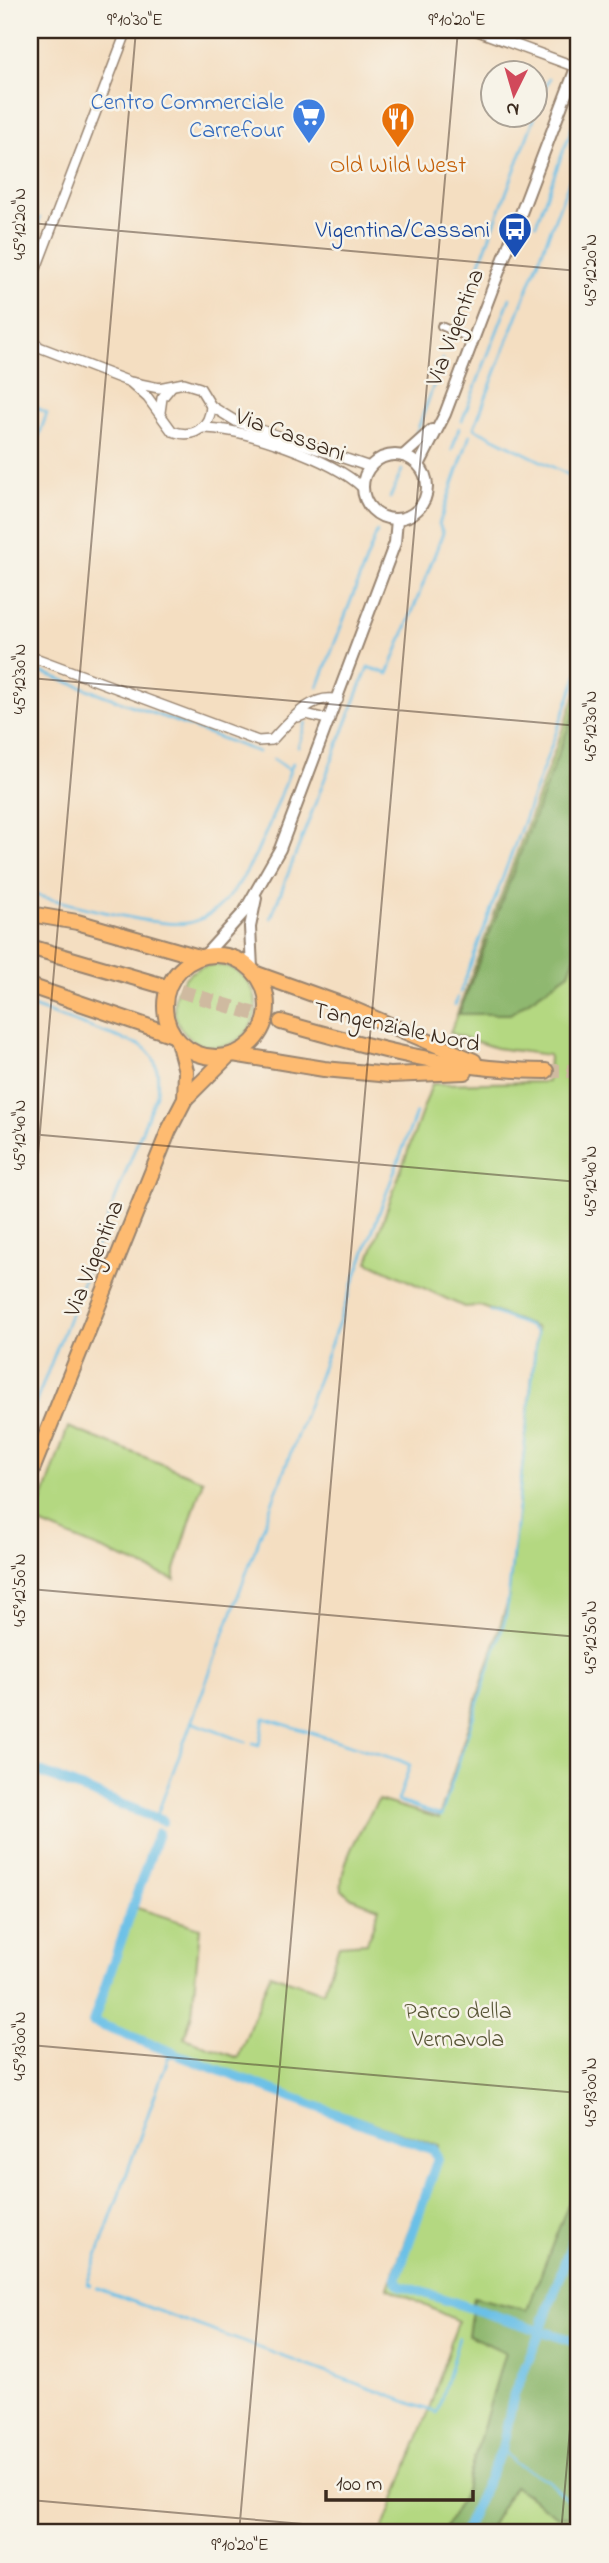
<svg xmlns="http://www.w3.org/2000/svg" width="609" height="2563" font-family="'Indie Flower',sans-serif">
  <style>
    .green { fill: #b4d881; stroke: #788150; stroke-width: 2 }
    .forest { fill: #8fb86f; stroke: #657146; stroke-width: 2 }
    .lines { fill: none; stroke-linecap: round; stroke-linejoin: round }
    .stream { stroke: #6ac0e7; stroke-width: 2.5 }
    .canal { stroke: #6ac0e7; stroke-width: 10 }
    .trunk-tunnel { stroke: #cfbaa0; stroke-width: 14; stroke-dasharray: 14 7; stroke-linecap: butt }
    .pedestrian-casing { stroke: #988470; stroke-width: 10 }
    .minor-casing { stroke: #988470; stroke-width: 12 }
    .tertiary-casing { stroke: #988470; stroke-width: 14 }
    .primary-casing { stroke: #988470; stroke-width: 18 }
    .trunk-casing { stroke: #988470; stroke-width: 18 }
    .pedestrian { stroke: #fff; stroke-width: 6 }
    .minor { stroke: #fff; stroke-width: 9 }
    .tertiary { stroke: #fff; stroke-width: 10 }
    .primary { stroke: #febb71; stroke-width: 14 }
    .trunk { stroke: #febb71; stroke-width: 14 }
    .ticks { fill: none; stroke: #3b2a1e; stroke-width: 2; stroke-opacity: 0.45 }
    .labels { text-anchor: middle; stroke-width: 5; stroke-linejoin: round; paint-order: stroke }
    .shop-label { font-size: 24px; fill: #366cbe; stroke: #f7f3e8; text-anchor: end }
    .food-label { font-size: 24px; fill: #c56008; stroke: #f7f3e8 }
    .transit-label { font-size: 24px; fill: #164399; stroke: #f7f3e8; text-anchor: end }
    .street-label { font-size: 24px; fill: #3b2a1e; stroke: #f7f3e8 }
    .park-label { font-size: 24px; fill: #595637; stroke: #f7f3e8 }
    .neatline { fill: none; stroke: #3b2a1e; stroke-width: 2.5 }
    .ticks-label { font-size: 18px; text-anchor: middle; fill: #3b2a1e }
  </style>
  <rect width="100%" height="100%" fill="#f7f3e8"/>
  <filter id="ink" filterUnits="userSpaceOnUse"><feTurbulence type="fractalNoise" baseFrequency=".0143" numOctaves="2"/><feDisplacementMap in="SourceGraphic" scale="14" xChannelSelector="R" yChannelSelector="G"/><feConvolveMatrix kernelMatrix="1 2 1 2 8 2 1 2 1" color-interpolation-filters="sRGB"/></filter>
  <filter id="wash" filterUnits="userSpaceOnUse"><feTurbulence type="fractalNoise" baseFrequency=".00686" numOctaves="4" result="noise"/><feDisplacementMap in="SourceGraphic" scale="28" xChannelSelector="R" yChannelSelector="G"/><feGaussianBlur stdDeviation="1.57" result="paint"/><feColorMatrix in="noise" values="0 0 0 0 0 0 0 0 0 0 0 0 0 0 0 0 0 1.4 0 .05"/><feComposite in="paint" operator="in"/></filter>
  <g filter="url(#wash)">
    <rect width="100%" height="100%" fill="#f4dec1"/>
    <g class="green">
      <path d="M 579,686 L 579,2533 L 382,2533 L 428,2413 L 458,2321 L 388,2288 L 439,2146 L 89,2023 L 131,1906 L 200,1928 L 192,2014 L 184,2038 L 238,2058 L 270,1974 L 323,1992 L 339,1945 L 367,1943 L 379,1908 L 352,1898 L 342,1890 C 338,1864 365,1823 378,1800 L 439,1818 L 508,1601 L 537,1328 L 480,1306 L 464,1307 L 368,1262 L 432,1084 L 548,1082 L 549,1055 L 496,1048 L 450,1033 Z"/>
      <circle cx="215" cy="1006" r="41"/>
      <polygon points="68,1427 203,1480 175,1570 175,1580 35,1522"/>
    </g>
    <g class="forest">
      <polygon points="579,699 579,946 569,973 510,1014 459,1014"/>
      <polygon points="579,2176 579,2517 558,2516 514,2486 486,2533 443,2533 463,2496 505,2352 468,2335 474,2297 527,2310"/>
    </g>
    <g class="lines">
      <g class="stream">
        <polyline points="536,114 549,78"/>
        <polyline points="579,156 474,428 579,480"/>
        <polyline points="536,224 579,109"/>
        <polyline points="30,244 40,218"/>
        <polyline points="455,329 535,116"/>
        <polyline points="30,404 47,413 30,461"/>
        <polyline points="462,421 510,298"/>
        <polyline points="415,437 443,359"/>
        <polyline points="452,450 459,428"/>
        <polyline points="390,498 402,470"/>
        <polyline points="30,668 258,752"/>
        <polyline points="318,687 377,532"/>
        <polyline points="298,747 306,722"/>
        <polyline points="273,759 290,770"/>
        <path d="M 30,894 C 66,902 155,928 188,923 C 244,914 274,809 293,763"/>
        <polyline points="271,918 368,667 388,674 443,533 439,524 470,435"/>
        <polyline points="460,993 579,671"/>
        <polyline points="455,1005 458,997"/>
        <path d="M 30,1006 L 142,1046 C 158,1057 159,1074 157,1092 L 34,1407"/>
        <polyline points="191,1722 246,1742"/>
        <polyline points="253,1743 259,1745 264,1718 399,1760 410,1765 398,1801 441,1816 506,1617 537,1333 531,1327 490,1311"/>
        <polyline points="156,1818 416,1113"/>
        <polyline points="90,2285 87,2284 170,2053"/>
        <polyline points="96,2288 437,2413 459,2338"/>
        <polyline points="502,2449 514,2463 549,2481 579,2512"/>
      </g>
      <g class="canal">
        <polyline points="30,1768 163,1821"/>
        <polyline points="158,1833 93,2022 174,2053"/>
        <polyline points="181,2056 434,2150 438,2159 396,2279 400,2285 579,2343"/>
        <polyline points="542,2325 579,2224"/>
        <polyline points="463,2533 502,2449 514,2394 538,2337"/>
      </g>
    </g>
  </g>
  <g filter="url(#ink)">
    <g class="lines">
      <g class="trunk-tunnel">
        <polyline points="160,985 281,1022"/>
        <polyline points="546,1071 579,1071"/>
      </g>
      <g class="pedestrian-casing">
        <polyline id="pedestrian" points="441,326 474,340"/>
      </g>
      <g class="minor-casing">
        <g id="minor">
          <polyline points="475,30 576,67"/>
          <polyline points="30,284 127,30"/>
          <path d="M 30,337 L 39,347 L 130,382 L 159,388 L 184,383 L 200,388 L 211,406 C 210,428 193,439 172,431 L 148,398 L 130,382"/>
          <polyline points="211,406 237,422 370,467"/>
          <polyline points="160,412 162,398 171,387"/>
          <path d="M 202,428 C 244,428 332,459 363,488"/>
          <path d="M 30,656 L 258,741 L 272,740 C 288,723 312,692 338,700"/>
          <polyline points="298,717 306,714 330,720"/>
        </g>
      </g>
      <g class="tertiary-casing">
        <g id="tertiary">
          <circle cx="395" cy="487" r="32"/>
          <polyline points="403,456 432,430"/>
          <polyline points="419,465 445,414 579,60"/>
          <polyline points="205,955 244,912 280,849 395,543 397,519"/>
          <polyline points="252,969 250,927 256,898"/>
        </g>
      </g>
      <g class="primary-casing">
        <g id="primary">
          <circle cx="216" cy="1006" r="51"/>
          <polyline points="178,1041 186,1071 185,1099"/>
          <polyline points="30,1475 169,1130 185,1099 228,1056"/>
        </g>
      </g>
      <g class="trunk-casing">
        <g id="trunk">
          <polyline points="30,914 77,922 199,957"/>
          <polyline points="30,947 160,985"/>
          <polyline points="257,974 343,1005 474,1061"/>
          <polyline points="30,986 173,1035"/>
          <path d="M 281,1022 C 368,1047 454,1071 546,1071"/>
          <polyline points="233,1054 324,1069 390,1075 465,1072"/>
        </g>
      </g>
      <use href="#pedestrian" class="pedestrian"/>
      <use href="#minor" class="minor"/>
      <use href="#tertiary" class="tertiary"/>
      <use href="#primary" class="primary"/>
      <use href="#trunk" class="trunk"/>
    </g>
  </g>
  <path class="ticks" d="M 30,223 L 579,271M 30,678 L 579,726M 30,1134 L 579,1182M 30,1246 L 136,30M 30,1589 L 579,1637M 30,2045 L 579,2093M 30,2500 L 406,2533M 239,2533 L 458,30M 561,2533 L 579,2325"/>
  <defs>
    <g id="supermarket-pin" transform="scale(1.75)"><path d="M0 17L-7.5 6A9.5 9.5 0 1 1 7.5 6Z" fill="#3f7fe0" stroke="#f7f3e8"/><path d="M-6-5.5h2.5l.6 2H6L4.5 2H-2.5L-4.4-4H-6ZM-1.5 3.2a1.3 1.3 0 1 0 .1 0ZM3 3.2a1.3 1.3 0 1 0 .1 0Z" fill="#fff"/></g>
    <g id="restaurant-pin" transform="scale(1.75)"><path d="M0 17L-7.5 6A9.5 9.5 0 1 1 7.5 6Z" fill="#e8710a" stroke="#f7f3e8"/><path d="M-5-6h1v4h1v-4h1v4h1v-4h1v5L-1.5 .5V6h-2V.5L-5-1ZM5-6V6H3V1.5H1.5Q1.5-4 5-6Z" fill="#fff"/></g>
    <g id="bus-pin" transform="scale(1.75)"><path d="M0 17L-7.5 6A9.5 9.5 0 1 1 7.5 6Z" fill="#1a4fb4" stroke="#f7f3e8"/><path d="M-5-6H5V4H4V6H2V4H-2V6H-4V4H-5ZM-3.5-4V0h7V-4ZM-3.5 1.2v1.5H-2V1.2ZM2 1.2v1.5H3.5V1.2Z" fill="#fff"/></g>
  </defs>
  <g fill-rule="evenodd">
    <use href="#supermarket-pin" x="309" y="115"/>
    <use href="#restaurant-pin" x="398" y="119"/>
    <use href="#bus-pin" x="515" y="229"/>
  </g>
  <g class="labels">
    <g class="shop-label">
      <text x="284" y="109">Centro Commerciale<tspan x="284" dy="28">Carrefour</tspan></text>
    </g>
    <g class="food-label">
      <text x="398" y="172">Old Wild West</text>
    </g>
    <g class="transit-label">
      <text x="490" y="237">Vigentina/Cassani</text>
    </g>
    <g class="street-label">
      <text transform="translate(454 327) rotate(-69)" y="8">Via Vigentina</text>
      <text transform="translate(291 434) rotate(20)" y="8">Via Cassani</text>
      <text transform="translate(397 1026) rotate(12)" y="8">Tangenziale Nord</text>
      <text transform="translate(93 1258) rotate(-68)" y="8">Via Vigentina</text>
    </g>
    <g class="park-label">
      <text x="458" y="2018">Parco della<tspan x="458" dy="28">Vernavola</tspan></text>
    </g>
  </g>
  <rect width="609" height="2563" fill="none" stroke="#f7f3e8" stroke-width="77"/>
  <g transform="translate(514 94) rotate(185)"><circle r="33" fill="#f7f3e8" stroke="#aca397" stroke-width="2"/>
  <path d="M0-5L12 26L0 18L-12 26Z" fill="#d1495b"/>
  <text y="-10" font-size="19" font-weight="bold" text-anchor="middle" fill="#3b2a1e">N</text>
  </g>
  <path d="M326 2490v10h147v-10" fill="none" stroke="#3b2a1e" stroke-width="3.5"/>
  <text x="336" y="2490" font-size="21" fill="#3b2a1e" stroke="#f7f3e8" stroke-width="5" paint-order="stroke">100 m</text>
  <rect x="38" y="38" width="532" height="2486" class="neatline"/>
  <g class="ticks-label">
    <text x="135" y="25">9°10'30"E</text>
    <text x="457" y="25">9°10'20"E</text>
    <text transform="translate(19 224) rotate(-90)" y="6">45°12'20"N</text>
    <text transform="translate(590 270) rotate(-90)" y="6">45°12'20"N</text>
    <text transform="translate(19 679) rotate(-90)" y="6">45°12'30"N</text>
    <text transform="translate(590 726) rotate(-90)" y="6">45°12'30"N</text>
    <text transform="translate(19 1135) rotate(-90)" y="6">45°12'40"N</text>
    <text transform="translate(590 1181) rotate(-90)" y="6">45°12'40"N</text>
    <text transform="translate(19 1590) rotate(-90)" y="6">45°12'50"N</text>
    <text transform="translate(590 1637) rotate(-90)" y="6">45°12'50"N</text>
    <text transform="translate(19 2046) rotate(-90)" y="6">45°13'00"N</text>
    <text transform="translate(590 2092) rotate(-90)" y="6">45°13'00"N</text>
    <text x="240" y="2550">9°10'20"E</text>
  </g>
</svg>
